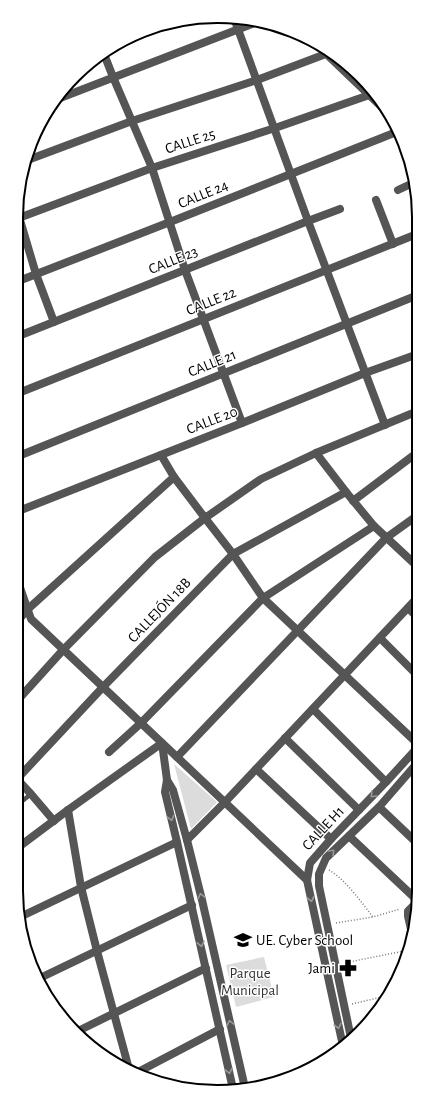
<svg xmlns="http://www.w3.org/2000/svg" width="435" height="1108" font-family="'Alegreya Sans',sans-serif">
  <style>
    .green { fill: #dcdcdc }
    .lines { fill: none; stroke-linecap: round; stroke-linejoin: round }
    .path { stroke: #777; stroke-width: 1.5; stroke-dasharray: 1 2; stroke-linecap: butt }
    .lane { stroke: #555; stroke-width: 4.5 }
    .street { stroke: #555; stroke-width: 8 }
    .oneway { stroke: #999 }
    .labels { text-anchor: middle; stroke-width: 3; stroke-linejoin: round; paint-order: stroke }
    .street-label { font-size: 15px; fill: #000; stroke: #fff }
    .poi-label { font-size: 15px; fill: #000; stroke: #fff; text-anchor: start }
    .park-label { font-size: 15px; fill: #333; stroke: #fff }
    .rim { fill: none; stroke: #000; stroke-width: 2 }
  </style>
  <rect width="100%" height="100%" fill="#fff"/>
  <g class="green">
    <polygon points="174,764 217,802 191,829"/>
    <polygon points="264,957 274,997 236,1007 226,965"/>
    <polygon points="286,1076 257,1088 253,1088 252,1084"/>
  </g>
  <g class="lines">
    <g class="path">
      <path d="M 329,870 C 346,880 361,902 373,917"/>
      <polyline points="336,923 373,917 400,909"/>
      <polyline points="344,963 409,950"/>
      <polyline points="352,1004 386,996"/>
    </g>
    <polyline class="lane" points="16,806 31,794"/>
    <g class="street">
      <polyline points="235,21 308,221 385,425"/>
      <polyline points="315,43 386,111"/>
      <polyline points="104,54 113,77 152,168 185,270 242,423"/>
      <polyline points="55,100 257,22"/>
      <polyline points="25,161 132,121 257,80 331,52"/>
      <polyline points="398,190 415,182"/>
      <polyline points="376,200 393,244"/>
      <polyline points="17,210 36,274 54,322"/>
      <polyline points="16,219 152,168 275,128 375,93"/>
      <polyline points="16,282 170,222 399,131"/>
      <polyline points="16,337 308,221 340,209"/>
      <polyline points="16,394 417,234"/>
      <polyline points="316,453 346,492 374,526 418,567"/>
      <polyline points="161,455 174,477 205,518 261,479 316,453 418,411"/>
      <polyline points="16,457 418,295"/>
      <polyline points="353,501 418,452"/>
      <polyline points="16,512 242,423 365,373 418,354"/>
      <polyline points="16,576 31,619 307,880"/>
      <polyline points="408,608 418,618"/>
      <polyline points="16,623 28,609 174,477"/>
      <polyline points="380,638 418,676"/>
      <polyline points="16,702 63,650 155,557 205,518 233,554 263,598 419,745"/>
      <polyline points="313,709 386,782"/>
      <polyline points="285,738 359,810"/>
      <polyline points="109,752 141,723 263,598 374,526"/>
      <polyline points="177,757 386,538 418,515"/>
      <polyline points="256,769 331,839"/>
      <polyline points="16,778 31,794 54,821"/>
      <polyline points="17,779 103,687 233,554 346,492"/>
      <polyline points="167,780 173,790 187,840 202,900 245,1088"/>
      <polyline points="379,807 419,845"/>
      <polyline points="68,810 81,887 97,951 129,1069"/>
      <polyline points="349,836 418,901"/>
      <polyline points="187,840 225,802 418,597"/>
      <polyline points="16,849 68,810 162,743 167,780 165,792 177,842 233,1089"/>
      <polyline points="20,917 177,842"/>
      <polyline points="413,938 408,916 408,911 418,901"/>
      <polyline points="40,978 192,905"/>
      <polyline points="76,1032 206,968"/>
      <polyline points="351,1038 319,886 319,874 326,858 379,807 419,761"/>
      <polyline points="343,1046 307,880 310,863 331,839 386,782 419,746"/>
      <polyline points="138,1072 220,1029"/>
    </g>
  </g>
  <defs><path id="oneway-chevron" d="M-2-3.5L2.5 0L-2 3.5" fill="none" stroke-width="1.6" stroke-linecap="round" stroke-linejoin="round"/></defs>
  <g class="oneway">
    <use href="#oneway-chevron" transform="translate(373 795) rotate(134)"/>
    <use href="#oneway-chevron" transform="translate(171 818) rotate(76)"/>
    <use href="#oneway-chevron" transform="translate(332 852) rotate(-45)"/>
    <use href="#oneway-chevron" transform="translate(201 896) rotate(-104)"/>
    <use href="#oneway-chevron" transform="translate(311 899) rotate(78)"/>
    <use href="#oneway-chevron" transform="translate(201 944) rotate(77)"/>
    <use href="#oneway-chevron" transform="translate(230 1023) rotate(-103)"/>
    <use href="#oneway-chevron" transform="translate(338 1026) rotate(78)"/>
    <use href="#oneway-chevron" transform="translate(229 1071) rotate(78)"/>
  </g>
  <defs>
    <g id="school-bare" transform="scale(1.38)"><path d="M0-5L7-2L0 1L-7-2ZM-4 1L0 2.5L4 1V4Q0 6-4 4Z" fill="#000" stroke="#fff" stroke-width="2.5" paint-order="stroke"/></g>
    <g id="pharmacy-bare" transform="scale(1.38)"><path d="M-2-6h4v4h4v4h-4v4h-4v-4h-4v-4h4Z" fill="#000" stroke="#fff" stroke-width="2.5" paint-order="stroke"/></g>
  </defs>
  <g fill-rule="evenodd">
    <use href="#school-bare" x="243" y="940"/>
    <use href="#pharmacy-bare" x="348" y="968"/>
  </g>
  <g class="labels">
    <g class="street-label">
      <text transform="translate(190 141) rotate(-18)" y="5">CALLE 25</text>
      <text transform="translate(203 194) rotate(-22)" y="5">CALLE 24</text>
      <text transform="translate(173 260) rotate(-22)" y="5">CALLE 23</text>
      <text transform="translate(211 301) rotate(-22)" y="5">CALLE 22</text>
      <text transform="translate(212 363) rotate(-22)" y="5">CALLE 21</text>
      <text transform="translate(212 420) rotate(-21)" y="5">CALLE 20</text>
      <text transform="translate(159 610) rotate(-46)" y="5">CALLEJÓN 18B</text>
      <text transform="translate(323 828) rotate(-47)" y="5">CALLE H1</text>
    </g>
    <g class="poi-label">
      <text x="256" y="945">UE. Cyber School</text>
      <text x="335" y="973" text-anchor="end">Jami</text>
    </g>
    <g class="park-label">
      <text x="250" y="978">Parque<tspan x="250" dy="17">Municipal</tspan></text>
    </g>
  </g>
  <path d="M0 0H435V1108H0ZM217 23H218A194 194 0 0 1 412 217V891A194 194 0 0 1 218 1085H217A194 194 0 0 1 23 891V217A194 194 0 0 1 217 23Z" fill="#fff" fill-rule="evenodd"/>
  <path class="rim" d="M217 23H218A194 194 0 0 1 412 217V891A194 194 0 0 1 218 1085H217A194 194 0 0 1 23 891V217A194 194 0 0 1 217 23Z"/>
</svg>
